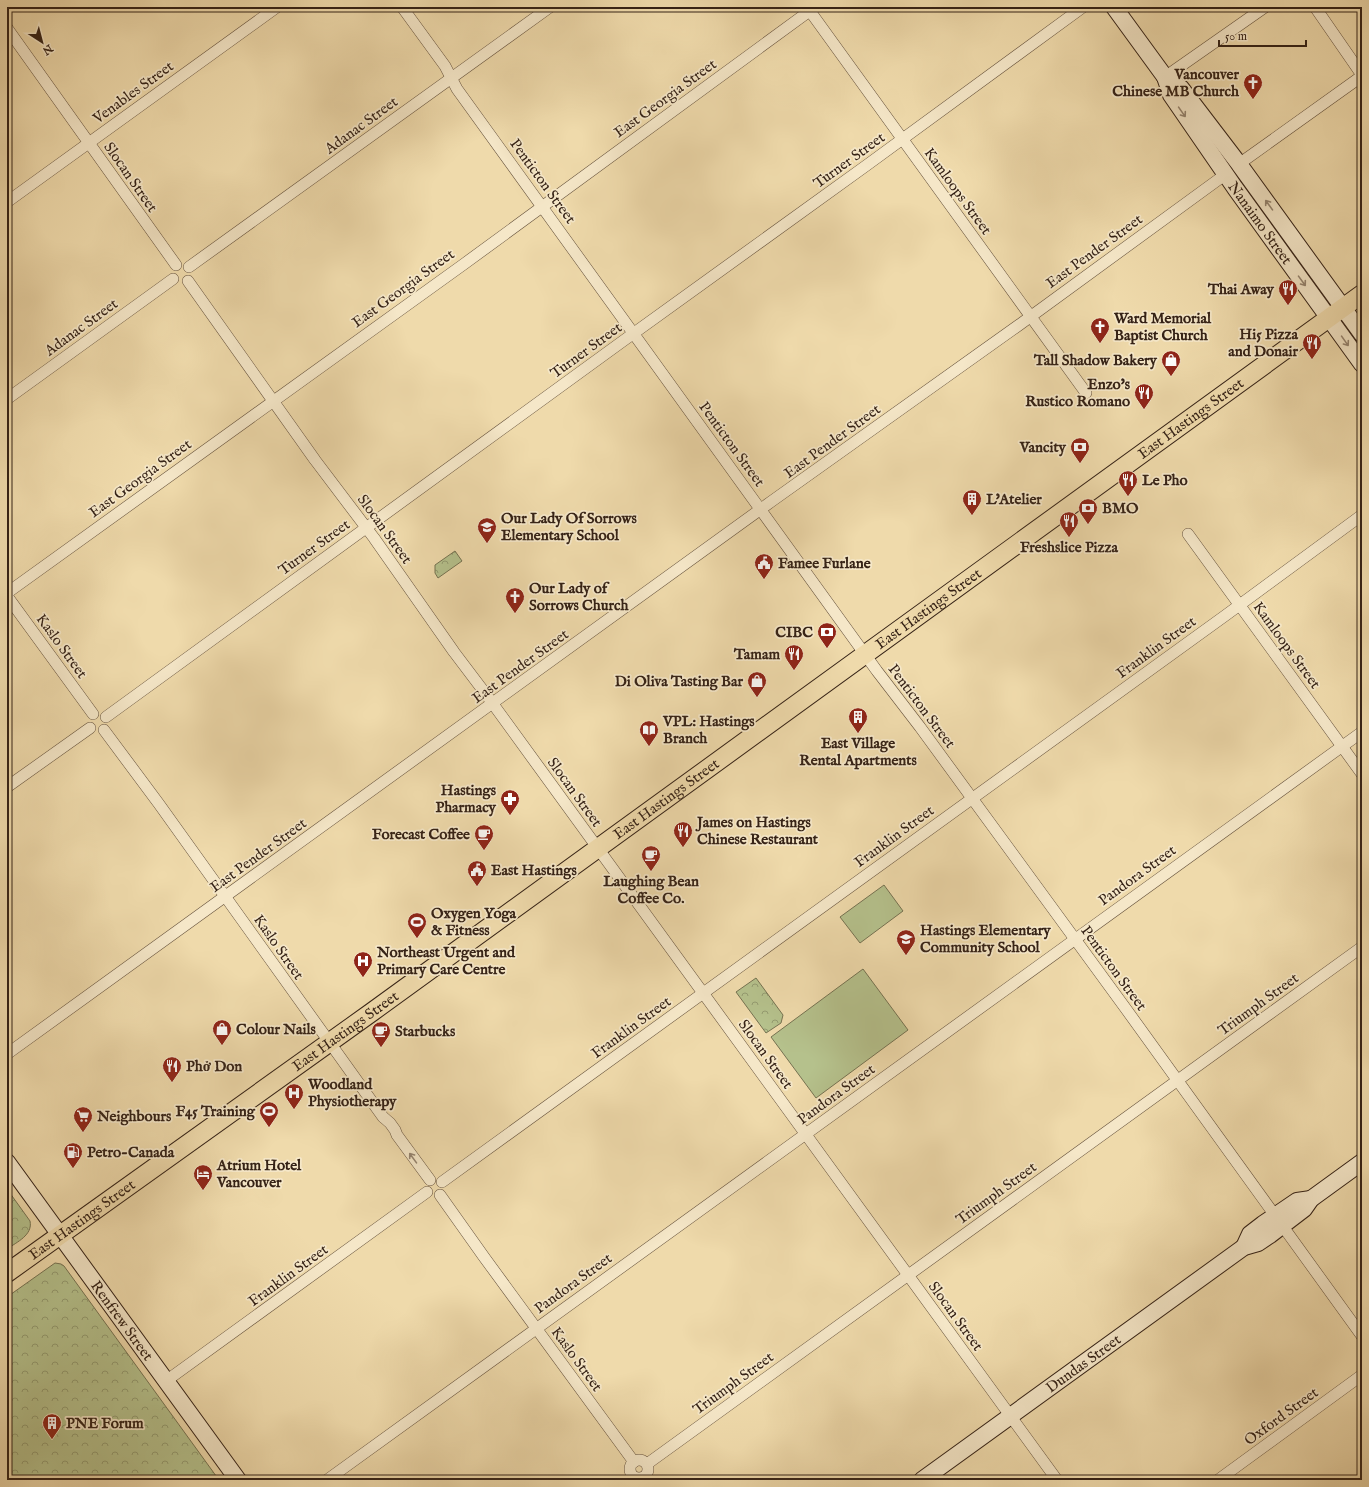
<svg xmlns="http://www.w3.org/2000/svg" width="1369" height="1487" font-family="'IM FELL English',serif">
  <style>
    .park { fill: url(#park-crowns); stroke: #757251 }
    .pitch { fill: #b5c18c; stroke: #757251 }
    .lines { fill: none; stroke-linecap: round; stroke-linejoin: round }
    .street-casing { stroke: #64503b; stroke-width: 12 }
    .secondary-casing { stroke: #352216; stroke-width: 18 }
    .primary-casing { stroke: #352216; stroke-width: 20 }
    .street { stroke: #f5e7c8; stroke-width: 11 }
    .secondary { stroke: #f5e7c8; stroke-width: 16 }
    .primary { stroke: #efdaab; stroke-width: 18 }
    .oneway { stroke: #95846f }
    .labels { text-anchor: middle; stroke-width: 3.5; stroke-linejoin: round; paint-order: stroke }
    .poi-label { font-size: 15px; font-weight: bold; fill: #352216; stroke: #f5e7c8; text-anchor: start }
    .street-label { font-size: 15px; fill: #352216; stroke: #f5e7c8 }
  </style>
  <defs>
    <pattern id="park-crowns" width="20" height="18" patternUnits="userSpaceOnUse"><rect width="20" height="18" fill="#b5c18c"/><path d="M2 6a3 3 0 1 1 6 0M12 15a3 3 0 1 1 6 0" fill="none" stroke="#949c71"/></pattern>
  </defs>
  <rect width="100%" height="100%" fill="#efdaab"/>
  <filter id="stains"><feTurbulence type="fractalNoise" baseFrequency=".005" numOctaves="4"/><feColorMatrix values="0 0 0 0 .2 0 0 0 0 .09 0 0 0 0 .02 0 0 0 .5 -.17"/></filter>
  <radialGradient id="worn" r=".72"><stop offset=".6" stop-color="#630" stop-opacity="0"/><stop offset="1" stop-color="#630" stop-opacity=".3"/></radialGradient>
  <g class="park">
    <polygon points="455,551 462,561 438,578 435,573 435,565"/>
    <polygon points="756,978 783,1015 781,1023 766,1033 736,992"/>
    <path d="M 7,1189 L 30,1221 C 33,1235 17,1242 7,1249 Z"/>
    <polygon points="55,1263 61,1264 64,1266 219,1480 7,1480 7,1297"/>
  </g>
  <g class="pitch">
    <polygon points="884,885 903,911 860,943 840,917"/>
    <polygon points="863,969 908,1030 816,1098 771,1037"/>
  </g>
  <g class="lines">
    <g class="street-casing">
      <g id="street">
        <polyline points="402,7 445,66 457,89 877,671 920,727 1126,1009 1362,1336"/>
        <polyline points="807,7 1086,393"/>
        <polyline points="1315,7 1362,75"/>
        <polyline points="7,28 176,265"/>
        <polyline points="1165,77 1265,7"/>
        <polyline points="1239,164 1362,76"/>
        <polyline points="7,202 277,7"/>
        <polyline points="189,267 550,7"/>
        <polyline points="188,281 315,460 374,538 454,652 485,693 1057,1480"/>
        <polyline points="7,399 173,279"/>
        <polyline points="1188,534 1362,774"/>
        <polyline points="7,593 464,264 815,7"/>
        <polyline points="7,596 93,714"/>
        <polyline points="106,717 623,341 867,165 1083,7"/>
        <polyline points="104,730 159,804 383,1117 390,1123 395,1130 397,1135 430,1180"/>
        <polyline points="7,787 90,728"/>
        <polyline points="7,1054 772,501 1019,325 1226,174"/>
        <polyline points="442,1182 1226,615 1362,515"/>
        <polyline points="440,1195 484,1257 634,1462"/>
        <polyline points="166,1381 427,1192"/>
        <circle cx="639" cy="1469" r="9"/>
        <polyline points="647,1464 1362,947"/>
        <polyline points="327,1480 1362,732"/>
        <polyline points="1218,1480 1362,1375"/>
      </g>
    </g>
    <g class="secondary-casing">
      <g id="secondary">
        <polyline points="1114,7 1165,77 1181,88 1239,164 1362,334"/>
        <path id="s1" d="M 1165,77 L 1171,95 L 1235,188 L 1362,364"/>
        <path id="s2" d="M 7,1162 L 238,1480"/>
        <polyline points="1244,1247 1250,1234 1263,1224 1297,1201 1311,1199"/>
        <path id="s3" d="M 922,1480 L 1244,1247 L 1258,1243 L 1270,1235 L 1304,1209 L 1311,1199 L 1362,1162"/>
      </g>
    </g>
    <g class="primary-casing">
      <g id="primary">
        <path id="s4" d="M 7,1273 L 372,1012 L 1362,294"/>
      </g>
    </g>
    <use href="#street" class="street"/>
    <use href="#secondary" class="secondary"/>
    <use href="#primary" class="primary"/>
  </g>
  <defs><path id="oneway-shaft" d="M-6 0H5M1.5-3L5.5 0L1.5 3" fill="none" stroke-width="1.6" stroke-linecap="round" stroke-linejoin="round"/></defs>
  <g class="oneway">
    <use href="#oneway-shaft" transform="translate(1182 112) rotate(55)"/>
    <use href="#oneway-shaft" transform="translate(1269 205) rotate(-126)"/>
    <use href="#oneway-shaft" transform="translate(1302 281) rotate(54)"/>
    <use href="#oneway-shaft" transform="translate(1345 341) rotate(55)"/>
    <use href="#oneway-shaft" transform="translate(413 1158) rotate(-126)"/>
  </g>
  <defs>
    <g id="church-pin" transform="scale(1)"><path d="M0 17L-7.5 6A9.5 9.5 0 1 1 7.5 6Z" fill="#8f2418" stroke="#f5e7c8"/><path d="M-1.2-6h2.4v3.5h3.3v2.4h-3.3V6h-2.4V-.1h-3.3v-2.4h3.3Z" fill="#fff"/></g>
    <g id="restaurant-pin" transform="scale(1)"><path d="M0 17L-7.5 6A9.5 9.5 0 1 1 7.5 6Z" fill="#8f2418" stroke="#f5e7c8"/><path d="M-5-6h1v4h1v-4h1v4h1v-4h1v5L-1.5 .5V6h-2V.5L-5-1ZM5-6V6H3V1.5H1.5Q1.5-4 5-6Z" fill="#fff"/></g>
    <g id="shop-pin" transform="scale(1)"><path d="M0 17L-7.5 6A9.5 9.5 0 1 1 7.5 6Z" fill="#8f2418" stroke="#f5e7c8"/><path d="M-5-2.5h2.3a2.7 3.5 0 0 1 5.4 0H5L5.5 6h-11ZM-1.5-2.5h3a1.5 2.3 0 0 0-3 0Z" fill="#fff"/></g>
    <g id="bank-pin" transform="scale(1)"><path d="M0 17L-7.5 6A9.5 9.5 0 1 1 7.5 6Z" fill="#8f2418" stroke="#f5e7c8"/><path d="M-6-4H6V4H-6ZM0-2.3a2.3 2.3 0 1 0 0 4.6a2.3 2.3 0 1 0 0-4.6Z" fill="#fff"/></g>
    <g id="building-pin" transform="scale(1)"><path d="M0 17L-7.5 6A9.5 9.5 0 1 1 7.5 6Z" fill="#8f2418" stroke="#f5e7c8"/><path d="M-4-6H4V6H1V3H-1V6H-4ZM-2.5-4.3h1.7v1.8h-1.7ZM.8-4.3h1.7v1.8H.8ZM-2.5-1h1.7V.8h-1.7ZM.8-1h1.7V.8H.8Z" fill="#fff"/></g>
    <g id="school-pin" transform="scale(1)"><path d="M0 17L-7.5 6A9.5 9.5 0 1 1 7.5 6Z" fill="#8f2418" stroke="#f5e7c8"/><path d="M0-5L7-2L0 1L-7-2ZM-4 1L0 2.5L4 1V4Q0 6-4 4Z" fill="#fff"/></g>
    <g id="civic-pin" transform="scale(1)"><path d="M0 17L-7.5 6A9.5 9.5 0 1 1 7.5 6Z" fill="#8f2418" stroke="#f5e7c8"/><path d="M-.6-6.5H3V-4.5H.6V-3L4-1V1h2V6H-6V1h2V-1L-.6-3ZM-1.2 2.5V6h2.4V2.5Z" fill="#fff"/></g>
    <g id="library-pin" transform="scale(1)"><path d="M0 17L-7.5 6A9.5 9.5 0 1 1 7.5 6Z" fill="#8f2418" stroke="#f5e7c8"/><path d="M-6-4Q-3-5.5-.7-3.5V5Q-3 3-6 4ZM6-4Q3-5.5 .7-3.5V5Q3 3 6 4Z" fill="#fff"/></g>
    <g id="pharmacy-pin" transform="scale(1)"><path d="M0 17L-7.5 6A9.5 9.5 0 1 1 7.5 6Z" fill="#8f2418" stroke="#f5e7c8"/><path d="M-2-6h4v4h4v4h-4v4h-4v-4h-4v-4h4Z" fill="#fff"/></g>
    <g id="cafe-pin" transform="scale(1)"><path d="M0 17L-7.5 6A9.5 9.5 0 1 1 7.5 6Z" fill="#8f2418" stroke="#f5e7c8"/><path d="M-5.5-4.5H6V0H3Q3 3.5 0 3.5H-2.5Q-5.5 3.5-5.5 0ZM3-3.2v2h1.7v-2ZM-6 4.5H4V6H-6Z" fill="#fff"/></g>
    <g id="stadium-pin" transform="scale(1)"><path d="M0 17L-7.5 6A9.5 9.5 0 1 1 7.5 6Z" fill="#8f2418" stroke="#f5e7c8"/><path d="M0-5a6.5 5 0 1 0 0 10a6.5 5 0 1 0 0-10ZM-3.5-1.8h7v3.6h-7Z" fill="#fff"/></g>
    <g id="hospital-pin" transform="scale(1)"><path d="M0 17L-7.5 6A9.5 9.5 0 1 1 7.5 6Z" fill="#8f2418" stroke="#f5e7c8"/><path d="M-5-5h3v3.5h4V-5h3V5h-3V1.5h-4V5h-3Z" fill="#fff"/></g>
    <g id="supermarket-pin" transform="scale(1)"><path d="M0 17L-7.5 6A9.5 9.5 0 1 1 7.5 6Z" fill="#8f2418" stroke="#f5e7c8"/><path d="M-6-5.5h2.5l.6 2H6L4.5 2H-2.5L-4.4-4H-6ZM-1.5 3.2a1.3 1.3 0 1 0 .1 0ZM3 3.2a1.3 1.3 0 1 0 .1 0Z" fill="#fff"/></g>
    <g id="fuel-pin" transform="scale(1)"><path d="M0 17L-7.5 6A9.5 9.5 0 1 1 7.5 6Z" fill="#8f2418" stroke="#f5e7c8"/><path d="M-5.5-6h7V0h2V4h1.3V-2.5L3-4.5l.8-.8L6-3V5H2.5V1h-1V6h-7ZM-4.2-4.7v3.2H.2V-4.7Z" fill="#fff"/></g>
    <g id="hotel-pin" transform="scale(1)"><path d="M0 17L-7.5 6A9.5 9.5 0 1 1 7.5 6Z" fill="#8f2418" stroke="#f5e7c8"/><path d="M-6-4.5h1.5V1H6V5H4.5V3h-9V5H-6ZM-4 0a1.8 1.8 0 1 1 3.6 0ZM.5 0V-2.5h3Q6-2.5 6 0Z" fill="#fff"/></g>
  </defs>
  <g fill-rule="evenodd">
    <use href="#church-pin" x="1253" y="83"/>
    <use href="#restaurant-pin" x="1288" y="289"/>
    <use href="#church-pin" x="1100" y="327"/>
    <use href="#restaurant-pin" x="1312" y="343"/>
    <use href="#shop-pin" x="1171" y="360"/>
    <use href="#restaurant-pin" x="1144" y="393"/>
    <use href="#bank-pin" x="1080" y="447"/>
    <use href="#restaurant-pin" x="1128" y="480"/>
    <use href="#building-pin" x="972" y="499"/>
    <use href="#bank-pin" x="1088" y="508"/>
    <use href="#restaurant-pin" x="1069" y="521"/>
    <use href="#school-pin" x="487" y="527"/>
    <use href="#civic-pin" x="764" y="563"/>
    <use href="#church-pin" x="515" y="597"/>
    <use href="#bank-pin" x="827" y="632"/>
    <use href="#restaurant-pin" x="794" y="654"/>
    <use href="#shop-pin" x="757" y="681"/>
    <use href="#building-pin" x="858" y="717"/>
    <use href="#library-pin" x="649" y="730"/>
    <use href="#pharmacy-pin" x="510" y="799"/>
    <use href="#restaurant-pin" x="683" y="831"/>
    <use href="#cafe-pin" x="484" y="834"/>
    <use href="#cafe-pin" x="651" y="855"/>
    <use href="#civic-pin" x="477" y="870"/>
    <use href="#stadium-pin" x="417" y="922"/>
    <use href="#school-pin" x="906" y="939"/>
    <use href="#hospital-pin" x="363" y="961"/>
    <use href="#shop-pin" x="222" y="1029"/>
    <use href="#cafe-pin" x="381" y="1031"/>
    <use href="#restaurant-pin" x="172" y="1066"/>
    <use href="#hospital-pin" x="294" y="1093"/>
    <use href="#stadium-pin" x="269" y="1111"/>
    <use href="#supermarket-pin" x="83" y="1116"/>
    <use href="#fuel-pin" x="73" y="1152"/>
    <use href="#hotel-pin" x="203" y="1174"/>
    <use href="#building-pin" x="52" y="1423"/>
  </g>
  <g class="labels">
    <g class="poi-label">
      <text x="1239" y="79" text-anchor="end">Vancouver<tspan x="1239" dy="17">Chinese MB Church</tspan></text>
      <text x="1274" y="294" text-anchor="end">Thai Away</text>
      <text x="1114" y="323">Ward Memorial<tspan x="1114" dy="17">Baptist Church</tspan></text>
      <text x="1298" y="339" text-anchor="end">Hi5 Pizza<tspan x="1298" dy="17">and Donair</tspan></text>
      <text x="1157" y="365" text-anchor="end">Tall Shadow Bakery</text>
      <text x="1130" y="389" text-anchor="end">Enzo's<tspan x="1130" dy="17">Rustico Romano</tspan></text>
      <text x="1066" y="452" text-anchor="end">Vancity</text>
      <text x="1142" y="485">Le Pho</text>
      <text x="986" y="504">L'Atelier</text>
      <text x="1102" y="513">BMO</text>
      <text x="501" y="523">Our Lady Of Sorrows<tspan x="501" dy="17">Elementary School</tspan></text>
      <text x="1069" y="552" text-anchor="middle">Freshslice Pizza</text>
      <text x="778" y="568">Famee Furlane</text>
      <text x="529" y="593">Our Lady of<tspan x="529" dy="17">Sorrows Church</tspan></text>
      <text x="813" y="637" text-anchor="end">CIBC</text>
      <text x="780" y="659" text-anchor="end">Tamam</text>
      <text x="743" y="686" text-anchor="end">Di Oliva Tasting Bar</text>
      <text x="663" y="726">VPL: Hastings<tspan x="663" dy="17">Branch</tspan></text>
      <text x="858" y="748" text-anchor="middle">East Village<tspan x="858" dy="17">Rental Apartments</tspan></text>
      <text x="496" y="795" text-anchor="end">Hastings<tspan x="496" dy="17">Pharmacy</tspan></text>
      <text x="697" y="827">James on Hastings<tspan x="697" dy="17">Chinese Restaurant</tspan></text>
      <text x="470" y="839" text-anchor="end">Forecast Coffee</text>
      <text x="491" y="875">East Hastings</text>
      <text x="651" y="886" text-anchor="middle">Laughing Bean<tspan x="651" dy="17">Coffee Co.</tspan></text>
      <text x="431" y="918">Oxygen Yoga<tspan x="431" dy="17">&amp; Fitness</tspan></text>
      <text x="920" y="935">Hastings Elementary<tspan x="920" dy="17">Community School</tspan></text>
      <text x="377" y="957">Northeast Urgent and<tspan x="377" dy="17">Primary Care Centre</tspan></text>
      <text x="236" y="1034">Colour Nails</text>
      <text x="395" y="1036">Starbucks</text>
      <text x="186" y="1071">Phở Don</text>
      <text x="308" y="1089">Woodland<tspan x="308" dy="17">Physiotherapy</tspan></text>
      <text x="255" y="1116" text-anchor="end">F45 Training</text>
      <text x="97" y="1121">Neighbours</text>
      <text x="87" y="1157">Petro-Canada</text>
      <text x="217" y="1170">Atrium Hotel<tspan x="217" dy="17">Vancouver</tspan></text>
      <text x="66" y="1428">PNE Forum</text>
    </g>
    <g class="street-label">
      <text transform="translate(133 92) rotate(-36)" y="5">Venables Street</text>
      <text transform="translate(665 98) rotate(-36)" y="5">East Georgia Street</text>
      <text transform="translate(361 125) rotate(-36)" y="5">Adanac Street</text>
      <text transform="translate(849 160) rotate(-36)" y="5">Turner Street</text>
      <text transform="translate(131 177) rotate(55)" y="5">Slocan Street</text>
      <text transform="translate(543 181) rotate(54)" y="5">Penticton Street</text>
      <text transform="translate(958 191) rotate(54)" y="5">Kamloops Street</text>
      <text dy="5" stroke="none"><textPath href="#s1" startOffset="175">Nanaimo Street</textPath></text>
      <text transform="translate(1094 251) rotate(-36)" y="5">East Pender Street</text>
      <text transform="translate(403 288) rotate(-36)" y="5">East Georgia Street</text>
      <text transform="translate(81 327) rotate(-36)" y="5">Adanac Street</text>
      <text transform="translate(586 350) rotate(-36)" y="5">Turner Street</text>
      <text dy="5" stroke="none"><textPath href="#s4" startOffset="1460">East Hastings Street</textPath></text>
      <text transform="translate(832 441) rotate(-36)" y="5">East Pender Street</text>
      <text transform="translate(732 444) rotate(54)" y="5">Penticton Street</text>
      <text transform="translate(140 478) rotate(-36)" y="5">East Georgia Street</text>
      <text transform="translate(385 529) rotate(54)" y="5">Slocan Street</text>
      <text transform="translate(314 547) rotate(-36)" y="5">Turner Street</text>
      <text dy="5" stroke="none"><textPath href="#s4" startOffset="1136">East Hastings Street</textPath></text>
      <text transform="translate(1287 645) rotate(54)" y="5">Kamloops Street</text>
      <text transform="translate(62 646) rotate(54)" y="5">Kaslo Street</text>
      <text transform="translate(1156 647) rotate(-36)" y="5">Franklin Street</text>
      <text transform="translate(520 666) rotate(-36)" y="5">East Pender Street</text>
      <text transform="translate(922 706) rotate(53)" y="5">Penticton Street</text>
      <text transform="translate(575 792) rotate(54)" y="5">Slocan Street</text>
      <text dy="5" stroke="none"><textPath href="#s4" startOffset="812">East Hastings Street</textPath></text>
      <text transform="translate(894 836) rotate(-36)" y="5">Franklin Street</text>
      <text transform="translate(258 855) rotate(-36)" y="5">East Pender Street</text>
      <text transform="translate(1137 875) rotate(-36)" y="5">Pandora Street</text>
      <text transform="translate(279 947) rotate(55)" y="5">Kaslo Street</text>
      <text transform="translate(1114 968) rotate(54)" y="5">Penticton Street</text>
      <text transform="translate(1258 1004) rotate(-36)" y="5">Triumph Street</text>
      <text transform="translate(631 1027) rotate(-36)" y="5">Franklin Street</text>
      <text dy="5" stroke="none"><textPath href="#s4" startOffset="416">East Hastings Street</textPath></text>
      <text transform="translate(766 1054) rotate(54)" y="5">Slocan Street</text>
      <text transform="translate(836 1094) rotate(-36)" y="5">Pandora Street</text>
      <text transform="translate(996 1193) rotate(-36)" y="5">Triumph Street</text>
      <text dy="5" stroke="none"><textPath href="#s4" startOffset="92">East Hastings Street</textPath></text>
      <text transform="translate(288 1275) rotate(-36)" y="5">Franklin Street</text>
      <text transform="translate(573 1283) rotate(-36)" y="5">Pandora Street</text>
      <text transform="translate(956 1316) rotate(54)" y="5">Slocan Street</text>
      <text dy="5" stroke="none"><textPath href="#s2" startOffset="196">Renfrew Street</textPath></text>
      <text transform="translate(577 1359) rotate(54)" y="5">Kaslo Street</text>
      <text dy="5" stroke="none"><textPath href="#s3" startOffset="199">Dundas Street</textPath></text>
      <text transform="translate(733 1383) rotate(-36)" y="5">Triumph Street</text>
      <text transform="translate(1281 1416) rotate(-36)" y="5">Oxford Street</text>
    </g>
  </g>
  <rect width="1369" height="1487" fill="none" stroke="#efdaab" stroke-width="24"/>
  <rect x="8" y="8" width="1353" height="1471" fill="none" stroke="#352216" stroke-width="2"/>
  <rect x="12" y="12" width="1345" height="1463" fill="none" stroke="#352216"/>
  <g transform="translate(42 42) rotate(144)" stroke="#f5e7c8" stroke-width="3" paint-order="stroke">
  <path d="M0-3L7 15L0 10L-7 15Z" fill="#352216"/>
  <text y="-6" font-size="11" font-weight="bold" text-anchor="middle" fill="#352216">N</text>
  </g>
  <path d="M1219 40v6h87v-6" fill="none" stroke="#352216" stroke-width="2"/>
  <text x="1225" y="40" font-size="12" fill="#352216" stroke="#f5e7c8" stroke-width="3" paint-order="stroke">50 m</text>
  <rect width="100%" height="100%" filter="url(#stains)"/>
  <rect width="100%" height="100%" fill="url(#worn)"/>
</svg>
